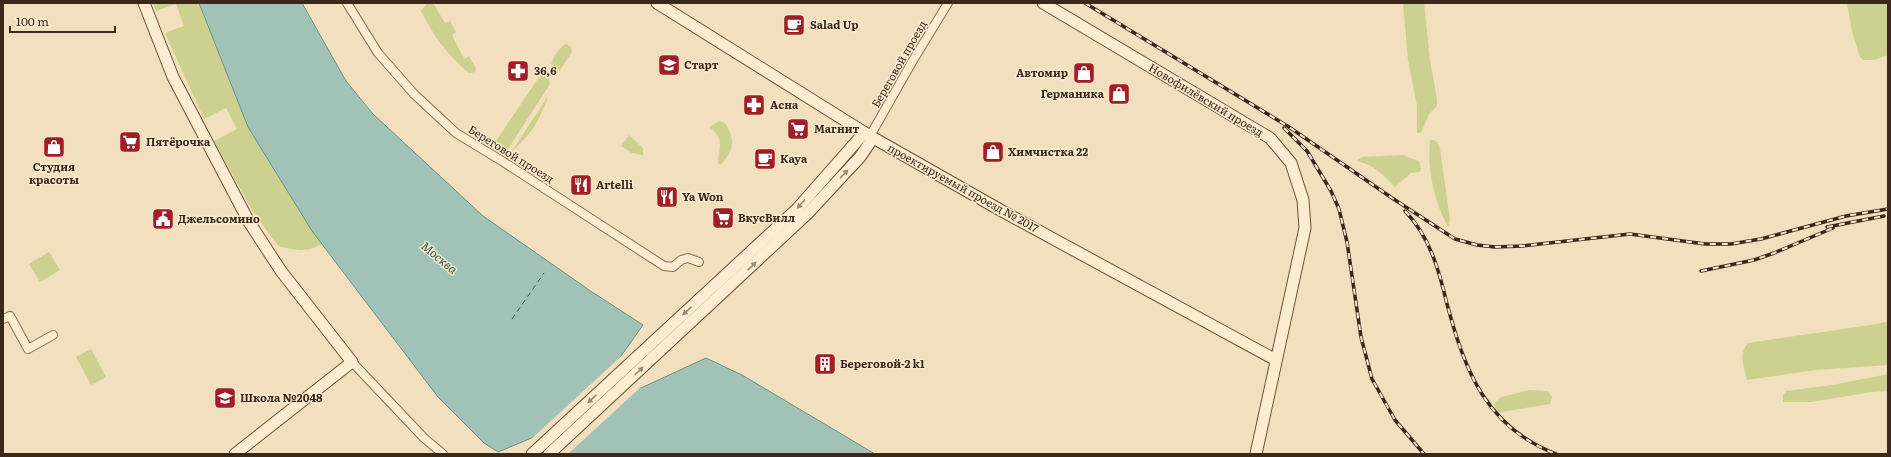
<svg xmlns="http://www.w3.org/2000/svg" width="1891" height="457" font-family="Literata,serif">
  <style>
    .green { fill: #cdd190 }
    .water { fill: #a1c3b7; stroke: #689285 }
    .pier { fill: #f2dfbd }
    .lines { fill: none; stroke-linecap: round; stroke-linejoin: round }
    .ferry { stroke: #285b55; stroke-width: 1; stroke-dasharray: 5 4; stroke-linecap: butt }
    .street-casing { stroke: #8c6f54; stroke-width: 10 }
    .secondary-casing { stroke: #6e5038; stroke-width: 13 }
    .street { stroke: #fcedd1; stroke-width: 8 }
    .secondary { stroke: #fcedd1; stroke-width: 11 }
    .rail-casing { stroke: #3a281b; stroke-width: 3.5 }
    .rail { stroke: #f9eacd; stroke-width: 2; stroke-dasharray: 6; stroke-linecap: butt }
    .oneway { fill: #9b8a76 }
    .labels { text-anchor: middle; stroke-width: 3; stroke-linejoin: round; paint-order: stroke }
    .poi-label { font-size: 11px; font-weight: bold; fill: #3a281b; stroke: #f9eacd; text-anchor: start }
    .street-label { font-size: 11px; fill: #3a281b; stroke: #f9eacd }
    .water-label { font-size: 12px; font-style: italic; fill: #285b55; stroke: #f9eacd }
  </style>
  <rect width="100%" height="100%" fill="#f2dfbd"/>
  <g class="green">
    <path d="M 153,3 L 199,3 L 248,127 L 322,244 C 307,253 294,250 278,246 L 252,210 L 214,141 L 237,129 L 226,108 L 204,119 L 165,33 L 184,26 L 176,4 L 156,11 Z"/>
    <path d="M 427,3 L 433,3 L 445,23 L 450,21 L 456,32 L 452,35 L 464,59 L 469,56 L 476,68 L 475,72 L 469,73 C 447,55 433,35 421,11 Z"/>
    <polygon points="1403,3 1424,3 1430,60 1437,99 1437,106 1429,114 1421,133 1417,133 1417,106 1408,60"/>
    <polygon points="1847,3 1888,3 1888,55 1874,60 1863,60 1860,57 1852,32"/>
    <path d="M 566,44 L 571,47 L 572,52 L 560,70 L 555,71 L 551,68 C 550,61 560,46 566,44 Z"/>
    <polygon points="543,76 548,77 550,84 506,152 497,152 494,144 539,77"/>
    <path d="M 548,96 C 541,119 530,136 512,151 Z"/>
    <path d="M 719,121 L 725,123 C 736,141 734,149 721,165 L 718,163 C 719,148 725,138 709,127 Z"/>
    <polygon points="629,135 643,148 643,155 632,153 621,146"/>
    <path d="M 1430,140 L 1434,140 L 1437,142 L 1440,149 L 1450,220 L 1448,227 C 1434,201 1427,170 1430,140 Z"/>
    <path d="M 1402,155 L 1419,161 L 1421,169 L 1419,172 L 1411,173 L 1395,187 C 1383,175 1374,164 1356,161 L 1362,157 Z"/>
    <polygon points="49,252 60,270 40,282 29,264"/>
    <path d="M 1888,321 L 1888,365 L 1816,370 L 1747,380 C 1744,367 1738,354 1748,343 L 1877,324 Z"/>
    <polygon points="91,349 106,377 91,385 76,357"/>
    <polygon points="1888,374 1888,391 1872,392 1811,402 1783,402 1783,395 1786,391 1833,385"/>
    <polygon points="1529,390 1548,391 1552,397 1550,404 1501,412 1498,412 1494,406 1495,402 1501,397"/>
  </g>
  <polygon class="water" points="199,3 302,3 346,81 373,114 483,216 592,292 643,325 619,359 641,388 706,358 742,375 875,454 565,454 541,434 498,452 484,443 438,397 312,231 248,127"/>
  <polygon class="pier" points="627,351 621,359 642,386 568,454 562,454 541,436 529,441"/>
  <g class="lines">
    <polyline class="ferry" points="512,319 544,273"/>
    <g class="street-casing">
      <g id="street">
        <polyline points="347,3 378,53 414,94 456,133 502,161 664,266 673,267 681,260 688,258 699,262"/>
        <polyline points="870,136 912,62 948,3"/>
        <polyline points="3,319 10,316 28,349 53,335"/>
        <polyline points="352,362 424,438 443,454"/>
      </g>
    </g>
    <g class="secondary-casing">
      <g id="secondary">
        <polyline points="144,3 173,77 249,222 281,271 352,362 235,454"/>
        <polyline points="657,3 870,136 1002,211 1276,360"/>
        <polyline points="1043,3 1270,138 1291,163 1303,200 1305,228 1256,454"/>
        <polyline points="532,454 798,208 864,133"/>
        <polyline points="549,454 807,214 860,157 873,138"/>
      </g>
    </g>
    <use href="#street" class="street"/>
    <use href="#secondary" class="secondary"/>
    <g class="rail-casing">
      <g id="rail">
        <polyline points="1085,3 1289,127 1392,198 1455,239 1477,245 1495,247 1522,246 1630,234 1705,244 1731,244 1761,239 1846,216 1888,209"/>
        <polyline points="1284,128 1307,151 1331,191 1339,209 1347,242 1361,337 1372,379 1395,420 1424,454"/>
        <path d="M 1405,211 C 1430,237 1439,270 1447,304 C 1465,371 1486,427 1556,454"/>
        <polyline points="1827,227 1884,216"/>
        <polyline points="1701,271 1754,260 1774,253 1833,228"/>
      </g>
    </g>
    <use href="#rail" class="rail"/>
  </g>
  <defs><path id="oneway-solid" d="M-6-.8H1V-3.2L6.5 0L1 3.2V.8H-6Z"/></defs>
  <g class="oneway">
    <use href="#oneway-solid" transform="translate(844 174) rotate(-47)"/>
    <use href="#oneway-solid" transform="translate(801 204) rotate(132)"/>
    <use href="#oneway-solid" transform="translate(752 266) rotate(-44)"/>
    <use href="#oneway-solid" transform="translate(687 311) rotate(137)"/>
    <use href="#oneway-solid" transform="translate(639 371) rotate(-43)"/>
    <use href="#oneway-solid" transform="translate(592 399) rotate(137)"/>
  </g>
  <defs>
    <g id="cafe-square" transform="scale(1.15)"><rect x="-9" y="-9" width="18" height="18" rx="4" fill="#a11e27" stroke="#f9eacd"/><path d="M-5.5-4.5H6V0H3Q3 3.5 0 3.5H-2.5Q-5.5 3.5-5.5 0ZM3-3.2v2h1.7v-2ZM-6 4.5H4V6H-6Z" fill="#fff"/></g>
    <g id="school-square" transform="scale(1.15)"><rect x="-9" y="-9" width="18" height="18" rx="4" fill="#a11e27" stroke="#f9eacd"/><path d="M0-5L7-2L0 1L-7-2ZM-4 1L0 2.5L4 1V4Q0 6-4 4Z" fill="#fff"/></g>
    <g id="pharmacy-square" transform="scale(1.15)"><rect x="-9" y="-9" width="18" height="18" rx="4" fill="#a11e27" stroke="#f9eacd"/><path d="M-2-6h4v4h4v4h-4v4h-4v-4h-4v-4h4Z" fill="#fff"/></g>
    <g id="shop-square" transform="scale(1.15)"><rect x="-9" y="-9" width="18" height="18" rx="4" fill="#a11e27" stroke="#f9eacd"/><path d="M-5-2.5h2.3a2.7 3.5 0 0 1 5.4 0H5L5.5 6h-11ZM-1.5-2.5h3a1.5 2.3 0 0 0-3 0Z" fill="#fff"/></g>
    <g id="supermarket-square" transform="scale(1.15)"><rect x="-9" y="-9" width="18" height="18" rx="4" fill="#a11e27" stroke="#f9eacd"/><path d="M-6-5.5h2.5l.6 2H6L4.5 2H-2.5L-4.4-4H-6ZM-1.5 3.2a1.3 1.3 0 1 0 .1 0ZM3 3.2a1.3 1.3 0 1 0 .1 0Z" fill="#fff"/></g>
    <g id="restaurant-square" transform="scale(1.15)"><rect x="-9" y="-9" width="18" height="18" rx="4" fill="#a11e27" stroke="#f9eacd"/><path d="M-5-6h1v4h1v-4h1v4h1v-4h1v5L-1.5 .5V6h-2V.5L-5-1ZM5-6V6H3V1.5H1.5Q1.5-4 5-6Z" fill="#fff"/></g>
    <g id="civic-square" transform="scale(1.15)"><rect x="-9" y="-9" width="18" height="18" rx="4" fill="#a11e27" stroke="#f9eacd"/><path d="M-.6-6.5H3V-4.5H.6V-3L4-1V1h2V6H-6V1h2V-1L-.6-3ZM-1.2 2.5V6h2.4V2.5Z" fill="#fff"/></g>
    <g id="building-square" transform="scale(1.15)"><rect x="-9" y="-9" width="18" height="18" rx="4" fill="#a11e27" stroke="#f9eacd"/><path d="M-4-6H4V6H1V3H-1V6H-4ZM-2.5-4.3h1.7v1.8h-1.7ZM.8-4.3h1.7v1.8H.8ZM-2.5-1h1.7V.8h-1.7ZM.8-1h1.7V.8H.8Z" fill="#fff"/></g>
  </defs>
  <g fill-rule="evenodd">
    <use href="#cafe-square" x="794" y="25"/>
    <use href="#school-square" x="669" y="65"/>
    <use href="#pharmacy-square" x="518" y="71"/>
    <use href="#shop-square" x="1084" y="73"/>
    <use href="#shop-square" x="1119" y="94"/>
    <use href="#pharmacy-square" x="754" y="105"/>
    <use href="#supermarket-square" x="798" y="129"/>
    <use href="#supermarket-square" x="130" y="142"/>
    <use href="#shop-square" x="54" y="147"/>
    <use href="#shop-square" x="993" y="152"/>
    <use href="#cafe-square" x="765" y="159"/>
    <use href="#restaurant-square" x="581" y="185"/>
    <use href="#restaurant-square" x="667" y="197"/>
    <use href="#supermarket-square" x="723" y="218"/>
    <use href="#civic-square" x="163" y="219"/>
    <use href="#building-square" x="825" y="364"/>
    <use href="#school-square" x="225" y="398"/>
  </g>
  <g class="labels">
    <g class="poi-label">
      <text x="810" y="29">Salad Up</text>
      <text x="684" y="69">Старт</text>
      <text x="534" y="75">36,6</text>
      <text x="1068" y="77" text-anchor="end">Автомир</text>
      <text x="1104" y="98" text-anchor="end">Германика</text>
      <text x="770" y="109">Асна</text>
      <text x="814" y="133">Магнит</text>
      <text x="146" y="146">Пятёрочка</text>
      <text x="1008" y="156">Химчистка 22</text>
      <text x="780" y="163">Kaya</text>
      <text x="54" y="171" text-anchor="middle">Студия<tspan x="54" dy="13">красоты</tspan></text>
      <text x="596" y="189">Artelli</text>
      <text x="682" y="201">Ya Won</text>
      <text x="738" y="222">ВкусВилл</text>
      <text x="178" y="223">Джельсомино</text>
      <text x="840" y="368">Береговой-2 k1</text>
      <text x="240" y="402">Школа №2048</text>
    </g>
    <g class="street-label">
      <text transform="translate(899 64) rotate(-60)" y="4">Береговой проезд</text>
      <text transform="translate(1206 100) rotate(31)" y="4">Новофилёвский проезд</text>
      <text transform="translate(511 154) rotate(32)" y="4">Береговой проезд</text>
      <text transform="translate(963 188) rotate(29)" y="4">проектируемый проезд № 2017</text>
    </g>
    <g class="water-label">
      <text transform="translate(439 258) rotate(40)" y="4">Москва</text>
    </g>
  </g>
  <rect width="1891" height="457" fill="none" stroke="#3a281b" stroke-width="8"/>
  <path d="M10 26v6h105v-6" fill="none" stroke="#3a281b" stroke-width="2"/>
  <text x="16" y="26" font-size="12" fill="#3a281b" stroke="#f9eacd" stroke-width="3" paint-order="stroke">100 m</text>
</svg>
